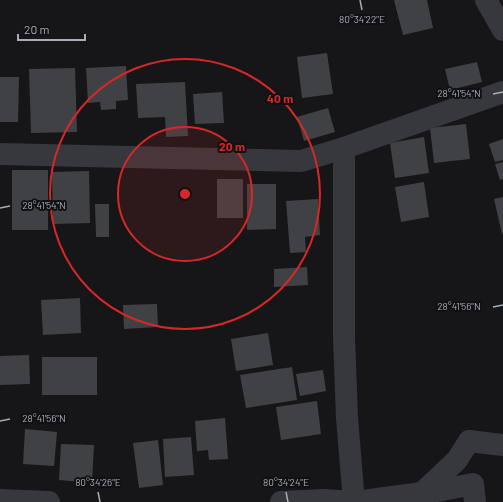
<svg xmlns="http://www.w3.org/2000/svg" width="503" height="502" font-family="Barlow,sans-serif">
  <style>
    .building { fill: #404145 }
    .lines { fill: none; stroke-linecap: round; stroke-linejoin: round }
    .minor { stroke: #37383d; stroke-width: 22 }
    .ticks { fill: none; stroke: #a8adb8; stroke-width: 1.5 }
    .ring { fill: none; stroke: #d62828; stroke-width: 2 }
    .ticks-label { font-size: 10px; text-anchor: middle; fill: #a8adb8; stroke: #111113; stroke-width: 4; stroke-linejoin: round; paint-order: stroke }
    .centre { fill: #d62828; stroke: #111113; stroke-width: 2 }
    .ring-label { font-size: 12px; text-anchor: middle; font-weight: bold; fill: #d62828; stroke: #111113; stroke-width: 4; stroke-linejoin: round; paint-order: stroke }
  </style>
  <rect width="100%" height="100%" fill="#161618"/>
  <g class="building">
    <polygon points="394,0 427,0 433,28 403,35"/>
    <polygon points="327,53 333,94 302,98 297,57"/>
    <polygon points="477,62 482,82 450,90 445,69"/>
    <polygon points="126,66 128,100 116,101 116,109 101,110 100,102 88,103 86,68"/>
    <polygon points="75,68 77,132 31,133 29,69"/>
    <polygon points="0,77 19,77 18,122 0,122"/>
    <polygon points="185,82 188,136 166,137 165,117 138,118 136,84"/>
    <polygon points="222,92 224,123 195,124 193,94"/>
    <polygon points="328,108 335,132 304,141 297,117"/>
    <polygon points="466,124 470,159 434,163 430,128"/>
    <polygon points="424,137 429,173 395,178 390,143"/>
    <polygon points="503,139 503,160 495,162 489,144"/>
    <polygon points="503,162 503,179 500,180 495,164"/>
    <rect x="12" y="170" width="36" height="60"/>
    <polygon points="89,171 90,223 53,224 52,172"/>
    <rect x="217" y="179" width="26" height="39"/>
    <polygon points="424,182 429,217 401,222 395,187"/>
    <polygon points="247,184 276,184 276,229 247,230"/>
    <polygon points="503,197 503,234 502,234 494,199"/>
    <polygon points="318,199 320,235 305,237 306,252 290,253 286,201"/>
    <polygon points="95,204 109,204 109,237 96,237"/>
    <polygon points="307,267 308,285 274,287 274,269"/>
    <polygon points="80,298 81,333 43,335 41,300"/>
    <polygon points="157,304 158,327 124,329 123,305"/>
    <polygon points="268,333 273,365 236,371 231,339"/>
    <polygon points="29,355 30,384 0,385 0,356"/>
    <rect x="42" y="357" width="55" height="38"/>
    <polygon points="292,367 297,400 246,408 240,375"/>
    <polygon points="323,370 326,391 300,396 296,374"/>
    <polygon points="317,401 321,434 281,440 276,407"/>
    <polygon points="225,418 228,459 209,460 208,450 197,451 195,421"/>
    <polygon points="25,429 57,432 54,466 23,464"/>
    <polygon points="191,437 194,475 165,477 163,439"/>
    <polygon points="158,440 163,485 139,488 133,443"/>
    <polygon points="61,444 94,445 92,483 59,480"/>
  </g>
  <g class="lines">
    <g class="minor">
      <polyline points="486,0 503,30"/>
      <polyline points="344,148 344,337 347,418 354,502"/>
      <polyline points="0,154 301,161 344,148 503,92"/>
      <polyline points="423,492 457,460 469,441 503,445"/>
      <polyline points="0,500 49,502"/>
      <polyline points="281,502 324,500 354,502"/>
      <polyline points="355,502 437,491 473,484 475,502"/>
    </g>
  </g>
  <path class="ticks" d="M 360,0 L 362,10M 493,94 L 503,92M 0,208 L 10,206M 493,307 L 503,305M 0,421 L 10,419M 98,492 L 100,502M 286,492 L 288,502"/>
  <circle cx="185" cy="194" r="67" fill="#d62828" fill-opacity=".12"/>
  <g class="ring">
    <circle cx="185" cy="194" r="67"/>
    <circle cx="185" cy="194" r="135"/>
  </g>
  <g class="ticks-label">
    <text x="362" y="23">80°34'22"E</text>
    <text x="459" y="97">28°41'54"N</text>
    <text x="44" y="209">28°41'54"N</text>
    <text x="459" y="310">28°41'56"N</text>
    <text x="44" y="422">28°41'56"N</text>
    <text x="98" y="486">80°34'26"E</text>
    <text x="286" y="486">80°34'24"E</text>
  </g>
  <circle cx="185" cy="194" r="6" class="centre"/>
  <g class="ring-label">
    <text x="280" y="103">40 m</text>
    <text x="232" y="151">20 m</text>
  </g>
  <path d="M18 34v6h67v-6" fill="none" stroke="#a8adb8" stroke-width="2"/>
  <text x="24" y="34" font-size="12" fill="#a8adb8" stroke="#111113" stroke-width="3" paint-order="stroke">20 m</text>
</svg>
